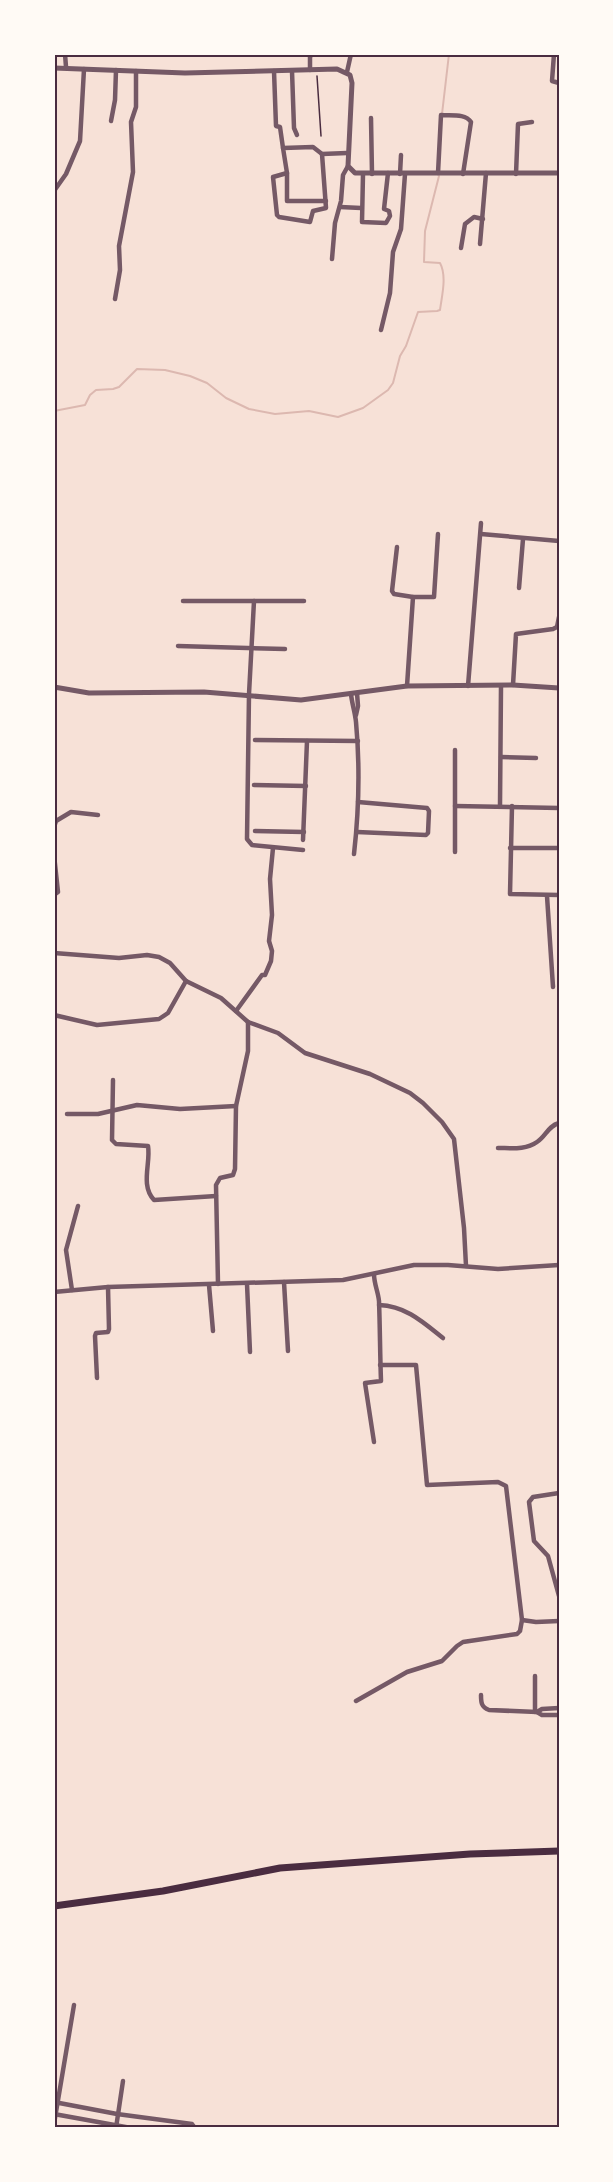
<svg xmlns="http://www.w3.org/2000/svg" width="613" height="2182" font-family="Overpass,sans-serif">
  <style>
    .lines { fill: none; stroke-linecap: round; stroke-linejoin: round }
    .stream { stroke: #dcb8b0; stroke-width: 2 }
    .path { stroke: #4a2c40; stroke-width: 1.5 }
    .minor { stroke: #755966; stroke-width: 4.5 }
    .tertiary { stroke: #755966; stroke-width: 5 }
    .primary { stroke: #4a2c40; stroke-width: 7 }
    .neatline { fill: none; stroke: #4a2c40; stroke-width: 2 }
  </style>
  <rect width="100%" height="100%" fill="#f7e1d7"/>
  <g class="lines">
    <g class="stream">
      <polyline points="442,114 449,54"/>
      <path d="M 54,411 L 85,405 L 90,395 L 96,390 L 113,389 L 119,387 L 137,369 L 165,370 L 190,376 L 207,383 L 226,398 L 249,409 L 275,414 L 309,411 L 338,417 L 363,408 L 388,390 L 393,383 L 400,356 L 406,346 L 418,312 L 437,311 L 440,310 C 442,295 447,276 440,263 L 424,262 L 425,231 L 439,176"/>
    </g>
    <polyline class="path" points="317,76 321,136"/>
    <g class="minor">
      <polyline points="65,54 66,67"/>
      <polyline points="554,54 552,81 559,83"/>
      <polyline points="310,70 310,56 314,54"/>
      <polyline points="274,71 276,126 280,127 283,148"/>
      <polyline points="292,71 294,128 297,135"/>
      <polyline points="347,72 351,54"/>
      <polyline points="371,118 372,174"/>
      <polyline points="111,121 115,100 116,70"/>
      <polyline points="287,173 273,177 277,215 279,217 310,222 313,211 326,208 322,154"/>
      <path d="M 438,173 L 441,115 C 451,116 465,113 471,122 L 463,174"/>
      <polyline points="363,174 362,222 386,223 390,216 389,211 384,209 388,173"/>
      <polyline points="400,174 401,155"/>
      <polyline points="516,174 518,124 532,122"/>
      <polyline points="54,191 66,174 80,141 84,69"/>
      <polyline points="326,201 287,201 287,173 283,148 313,147 322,154 347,153"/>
      <polyline points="340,207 361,208"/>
      <polyline points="480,244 486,173"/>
      <polyline points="461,248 465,224 474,217 483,219"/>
      <polyline points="332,259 335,223 341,201 343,175 348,166"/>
      <polyline points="115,299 120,270 119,246 133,172 131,122 136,107 136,71"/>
      <polyline points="381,330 390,293 393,252 401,229 405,174"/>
      <polyline points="481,534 559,541"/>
      <polyline points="397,547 392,591 394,594 413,597 434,597 438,534"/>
      <polyline points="519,588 523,539"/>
      <polyline points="183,601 304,601"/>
      <polyline points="254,601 249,694 247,839 252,845 303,850"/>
      <polyline points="178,646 285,649"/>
      <polyline points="513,685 516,634 553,629 557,627 559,617"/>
      <polyline points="407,686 413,597"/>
      <polyline points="468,686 481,523"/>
      <path d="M 351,694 C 352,704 355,712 356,722 C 360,766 359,810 354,854"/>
      <polyline points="356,715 358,706 357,693"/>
      <polyline points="255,740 358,741"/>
      <polyline points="501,757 536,758"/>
      <polyline points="254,785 306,786"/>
      <polyline points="455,806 559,808"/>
      <polyline points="500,806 501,686"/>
      <polyline points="512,806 510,894 559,895"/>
      <polyline points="54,827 56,821 71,812 98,815"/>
      <polyline points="255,831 304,832"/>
      <polyline points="357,832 426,835 428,833 429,811 427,808 358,802"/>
      <polyline points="303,840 307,741"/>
      <polyline points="510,848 559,848"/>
      <polyline points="455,852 455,750"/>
      <polyline points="54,855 58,892 54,895"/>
      <polyline points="547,896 553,987"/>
      <polyline points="54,953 119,958 147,955 159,957 170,963 186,981 221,998 248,1022 278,1033 305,1053 370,1074 410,1093 423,1103 442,1122 454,1139 464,1228 466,1266"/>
      <polyline points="236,1011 262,975 265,975 271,961 272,951 269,941 272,915 270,879 273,848"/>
      <polyline points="54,1015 97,1025 159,1019 168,1013 186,981"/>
      <path d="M 113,1080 L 112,1140 L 116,1144 L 148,1146 C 151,1163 140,1185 154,1200 L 216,1196"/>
      <polyline points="67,1114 98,1114 137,1105 180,1109 236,1106"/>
      <path d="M 498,1148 C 511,1148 526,1150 537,1142 C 546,1136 548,1126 559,1123"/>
      <path d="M 374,1274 C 374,1284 378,1291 379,1301 C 380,1327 380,1354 381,1381 L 365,1383 L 374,1442"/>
      <polyline points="284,1282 288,1351"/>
      <polyline points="218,1284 216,1185 220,1178 233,1175 235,1169 236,1106 248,1051 248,1022"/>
      <polyline points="247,1284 250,1352"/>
      <polyline points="209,1285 213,1331"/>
      <polyline points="72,1290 66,1250 78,1206"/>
      <polyline points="54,1292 108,1287 343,1280 414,1265 448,1265 498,1269 559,1265"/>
      <path d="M 379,1305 C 406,1306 423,1322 443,1338"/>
      <polyline points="97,1378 95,1336 96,1333 108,1332 109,1329 108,1287"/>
      <polyline points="559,1493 533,1497 529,1502 534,1541 548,1556 559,1596"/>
      <polyline points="522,1620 536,1622 559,1621"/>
      <polyline points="535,1676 535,1712"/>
      <path d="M 481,1695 C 481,1702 481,1707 489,1710 L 537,1712"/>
      <polyline points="356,1701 407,1672 442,1661 457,1646 463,1642 517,1634 520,1631 522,1620 506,1486 498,1482 427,1485 416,1365 380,1365"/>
      <polyline points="559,1708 542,1709 537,1712 542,1715 559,1715"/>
      <polyline points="54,2102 117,2114 192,2124 195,2128"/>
      <polyline points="54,2114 131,2128"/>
      <polyline points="54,2124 74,2005"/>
      <polyline points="116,2128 123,2081"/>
    </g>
    <g class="tertiary">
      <polyline points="54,68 185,73 337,69 350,75 352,83 348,166 355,173 559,173"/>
      <polyline points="54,687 89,693 204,692 301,700 407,686 513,685 559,688"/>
    </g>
    <polyline class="primary" points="54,1906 163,1891 280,1868 470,1854 559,1851"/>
  </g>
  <rect width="613" height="2182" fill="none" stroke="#fffaf5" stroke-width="111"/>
  <rect x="56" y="56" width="502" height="2070" class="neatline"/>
</svg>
